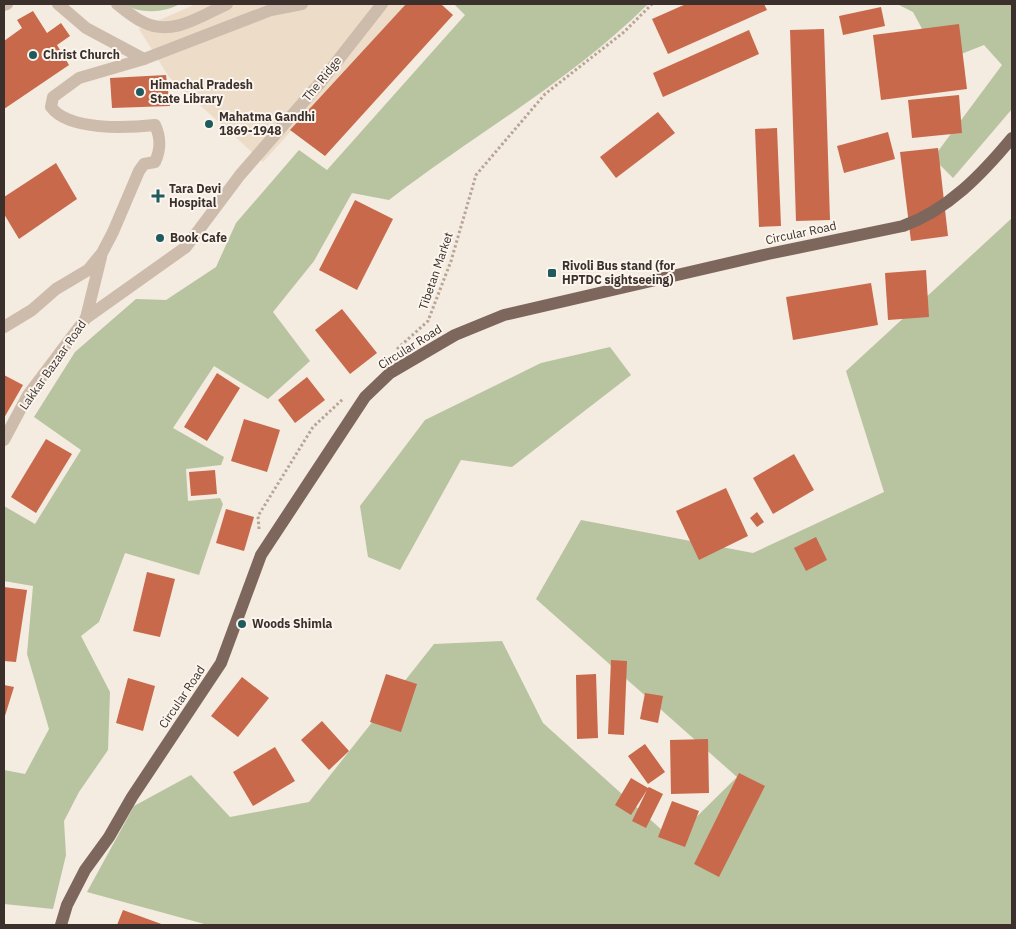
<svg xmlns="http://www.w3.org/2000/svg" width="1016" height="929" font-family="'IBM Plex Sans',sans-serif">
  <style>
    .green { fill: #b8c4a0 }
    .plaza { fill: #ecdcc8 }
    .building { fill: #c8694b }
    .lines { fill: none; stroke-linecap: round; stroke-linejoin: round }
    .path { stroke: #b9a596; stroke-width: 3; stroke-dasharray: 2.5 2.5; stroke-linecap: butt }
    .street { stroke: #cdbbac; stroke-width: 12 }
    .primary { stroke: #7d675c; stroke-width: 12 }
    .poi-dot { fill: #1f5a5e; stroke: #fbf5ee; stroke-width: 2 }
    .labels { text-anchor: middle; stroke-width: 4; stroke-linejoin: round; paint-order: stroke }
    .poi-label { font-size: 12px; font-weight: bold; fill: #3b302b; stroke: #fbf5ee; text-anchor: start }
    .street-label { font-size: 12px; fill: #3b302b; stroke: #fbf5ee }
  </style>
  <rect width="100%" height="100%" fill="#f4ebe1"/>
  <g class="green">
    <path d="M 125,4 L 179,4 C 166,13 138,14 125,4 Z"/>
    <path d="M 454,4 L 648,4 C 572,80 475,134 389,200 L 352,193 L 314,261 L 273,312 L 310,361 L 268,399 L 214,366 L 173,428 L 224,457 L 221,465 L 186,469 L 188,501 L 220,498 L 223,504 L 199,575 L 125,553 L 99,622 L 81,636 L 110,692 L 108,750 L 79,792 L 64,821 L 66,855 L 53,909 L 4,904 L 4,770 L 25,774 L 49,729 L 27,654 L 33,586 L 4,581 L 4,506 L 35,524 L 81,450 L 34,417 L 75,352 L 136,299 L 166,300 L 216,267 L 236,223 L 299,150 L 327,170 L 465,15 Z"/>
    <polygon points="897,4 1012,4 1012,109 953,178 933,158 1002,65 984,45 956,56 927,38 913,12"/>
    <polygon points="1012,218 1012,925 208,925 87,892 134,806 191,775 230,817 309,802 434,644 502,641 543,723 673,840 737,777 536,599 581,520 753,553 884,492 846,371"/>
    <polygon points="610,347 631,375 512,467 461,460 400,570 368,557 360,506 425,420 541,363"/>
  </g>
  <polygon class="plaza" points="196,4 406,4 263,162 169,77 139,29"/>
  <g class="building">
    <polygon points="406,4 441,4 453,15 325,156 290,130"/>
    <polygon points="686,4 764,4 767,10 668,54 652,19"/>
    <polygon points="881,7 885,26 843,35 839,16"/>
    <polygon points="33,11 47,33 61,23 70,36 57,45 69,65 4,109 4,41 22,28 17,20"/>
    <polygon points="959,24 967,89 881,100 873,35"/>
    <polygon points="824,29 830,220 796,221 790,30"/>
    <polygon points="749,30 759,54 663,97 653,73"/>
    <polygon points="166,75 170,106 112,108 110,78"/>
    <polygon points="959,95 962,133 912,138 908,100"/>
    <polygon points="658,112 675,133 616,178 600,157"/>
    <polygon points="777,128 781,226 759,227 755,129"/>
    <polygon points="888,132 895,159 844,173 837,146"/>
    <polygon points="938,148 948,236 911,241 900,152"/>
    <polygon points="56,163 77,199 19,239 4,214 4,197"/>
    <polygon points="355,200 393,219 357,290 319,270"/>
    <polygon points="926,270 929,317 888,320 885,273"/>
    <polygon points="871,283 878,325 793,340 786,297"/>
    <polygon points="342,309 377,353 350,374 315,330"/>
    <polygon points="217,373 240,388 207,441 184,427"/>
    <polygon points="4,375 23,385 4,418"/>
    <polygon points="307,377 325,400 295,423 278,400"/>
    <polygon points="244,419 280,430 267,472 231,461"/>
    <polygon points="46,439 72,454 36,513 11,497"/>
    <polygon points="794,454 814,490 773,514 753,478"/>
    <polygon points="215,470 217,494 191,496 189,472"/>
    <polygon points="726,488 748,536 699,560 676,511"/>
    <polygon points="226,509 254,517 244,551 216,543"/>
    <polygon points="757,512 764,522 757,527 750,518"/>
    <polygon points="816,537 827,560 806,571 794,548"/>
    <polygon points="147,572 175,579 160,637 133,631"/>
    <polygon points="4,587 27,590 16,662 4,661"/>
    <polygon points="611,660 627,661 624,735 608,734"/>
    <polygon points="386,674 417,684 401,732 370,722"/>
    <polygon points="596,674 598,738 577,739 576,675"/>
    <polygon points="242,677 269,698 238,737 211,716"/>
    <polygon points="128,678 155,686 143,731 116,723"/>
    <polygon points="4,685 14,687 4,719"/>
    <polygon points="645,693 663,696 658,723 640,719"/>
    <polygon points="322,721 349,751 329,770 301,740"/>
    <polygon points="708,739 709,793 671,794 670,740"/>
    <polygon points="645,744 665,772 648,784 628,756"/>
    <polygon points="275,747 295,781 253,806 233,772"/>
    <polygon points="739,773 765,786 719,877 694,864"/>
    <polygon points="631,778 648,788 649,787 663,794 646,828 632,821 647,790 631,815 615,805"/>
    <polygon points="672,801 699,811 685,847 658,837"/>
    <polygon points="123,910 164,925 117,925"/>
  </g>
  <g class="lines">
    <g class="path">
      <polyline points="397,349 428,321 451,261 476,175 545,94 624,32 652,4"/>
      <polyline points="259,529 258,516 313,427 343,399"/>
    </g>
    <g class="street">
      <polyline points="58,4 86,28 144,59"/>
      <path d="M 117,4 C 125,10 134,18 143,22 C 172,37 201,16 227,4"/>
      <polyline points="4,5 7,4"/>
      <polyline points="86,318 101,257"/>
      <path d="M 4,327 L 32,310 L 56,289 L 88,270 L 102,253 L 113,232 L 139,171 L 144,164 L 155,162 C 161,149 161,138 155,125 C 127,128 69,131 51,107 L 53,97 L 79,78 L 144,59 L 271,10 L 302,4"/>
      <polyline points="4,440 28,395 86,318 186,247 240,175 320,83 382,4"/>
    </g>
    <path class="primary" d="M 61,925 L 67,905 L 85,870 L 109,837 L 132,797 L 221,663 L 261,555 L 365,397 L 390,373 L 455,335 L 504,315 L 768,254 L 903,226 C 948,210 982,174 1012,138"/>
  </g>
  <g class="poi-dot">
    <circle cx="33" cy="55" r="5"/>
    <circle cx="140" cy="92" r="5"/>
    <circle cx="209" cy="124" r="5"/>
    <path d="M155.5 188.5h5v5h5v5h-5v5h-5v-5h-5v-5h5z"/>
    <circle cx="160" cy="238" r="5"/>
    <rect x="547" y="268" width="10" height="10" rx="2.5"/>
    <circle cx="242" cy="624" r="5"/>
  </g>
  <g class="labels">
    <g class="poi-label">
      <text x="43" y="59">Christ Church</text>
      <text x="150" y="89">Himachal Pradesh<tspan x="150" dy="14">State Library</tspan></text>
      <text x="219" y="121">Mahatma Gandhi<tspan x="219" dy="14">1869-1948</tspan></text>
      <text x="169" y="193">Tara Devi<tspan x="169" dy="14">Hospital</tspan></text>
      <text x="170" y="242">Book Cafe</text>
      <text x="562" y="270">Rivoli Bus stand (for<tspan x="562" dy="14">HPTDC sightseeing)</tspan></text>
      <text x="252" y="628">Woods Shimla</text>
    </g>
    <g class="street-label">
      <text transform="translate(322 79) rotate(-51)" y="4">The Ridge</text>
      <text transform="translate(801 233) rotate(-12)" y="4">Circular Road</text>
      <text transform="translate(436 271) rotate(-71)" y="4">Tibetan Market</text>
      <text transform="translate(410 347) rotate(-32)" y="4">Circular Road</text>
      <text transform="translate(53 365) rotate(-55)" y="4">Lakkar Bazaar Road</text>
      <text transform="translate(182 697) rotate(-56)" y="4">Circular Road</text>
    </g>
  </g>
  <rect width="1016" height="929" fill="none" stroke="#3b302b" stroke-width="10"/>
</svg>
